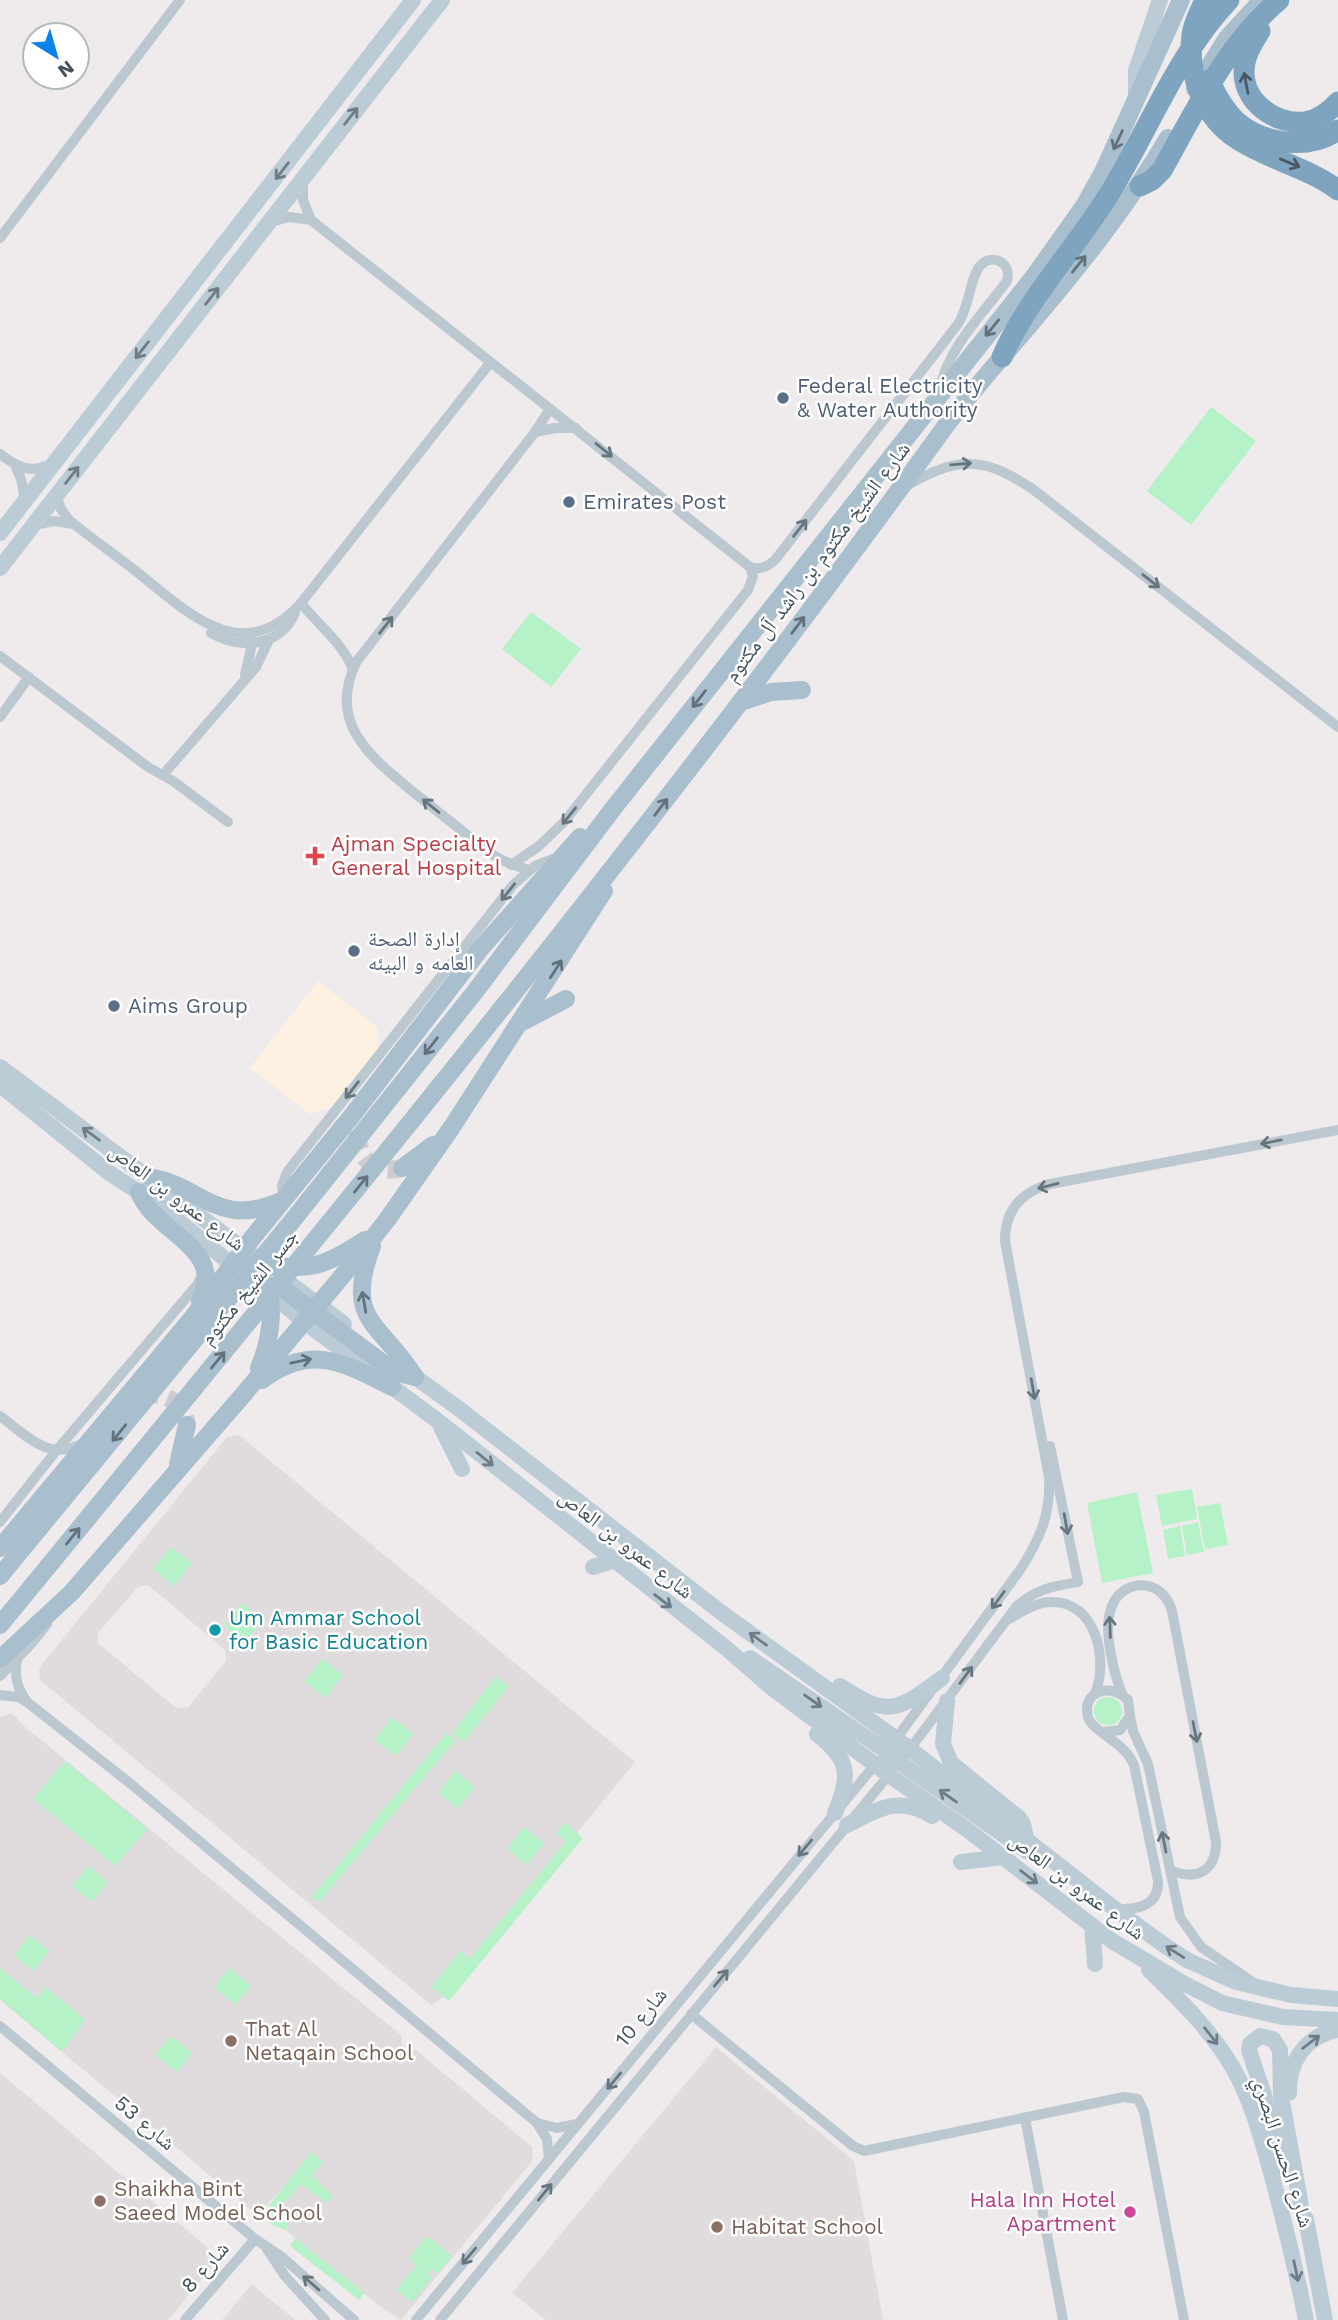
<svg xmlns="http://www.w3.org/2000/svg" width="1338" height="2320" font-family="'Work Sans','Noto Naskh Arabic',sans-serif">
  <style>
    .commercial { fill: #fdf2e1 }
    .education { fill: #e0dcde; fill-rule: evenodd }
    .green { fill: #b5f2c7 }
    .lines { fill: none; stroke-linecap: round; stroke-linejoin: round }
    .primary-tunnel { stroke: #cdcccf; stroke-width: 18; stroke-dasharray: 18 9; stroke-linecap: butt }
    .street { stroke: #bbc8d0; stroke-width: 10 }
    .secondary { stroke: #bcccd7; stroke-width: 16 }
    .primary { stroke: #a9bfce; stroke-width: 18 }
    .highway { stroke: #7fa4c0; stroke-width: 21 }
    .oneway { stroke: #495964 }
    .oneway2 { stroke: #6d7c86 }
    .oneway3 { stroke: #62727d }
    .oneway4 { stroke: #67757d }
    .service-dot { fill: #5c6f8a; stroke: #fff; stroke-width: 2.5 }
    .health-dot { fill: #e0444e; stroke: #fff; stroke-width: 2.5 }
    .culture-dot { fill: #0f9aa8; stroke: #fff; stroke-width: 2.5 }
    .education-dot { fill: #8d6e63; stroke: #fff; stroke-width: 2.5 }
    .hotel-dot { fill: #d1479c; stroke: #fff; stroke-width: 2.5 }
    .labels { text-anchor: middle; stroke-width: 5; stroke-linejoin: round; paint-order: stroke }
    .service-label { font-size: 21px; fill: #4e5e75; stroke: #fff; text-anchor: start }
    .street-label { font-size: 21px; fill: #43515a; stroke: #fff }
    .health-label { font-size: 21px; fill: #be3a42; stroke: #fff; text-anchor: start }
    .culture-label { font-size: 21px; fill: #0d838f; stroke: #fff; text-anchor: start }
    .education-label { font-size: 21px; fill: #785e54; stroke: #fff; text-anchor: start }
    .hotel-label { font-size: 21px; fill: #b23c85; stroke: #fff; text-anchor: end }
  </style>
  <rect width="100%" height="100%" fill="#efebec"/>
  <polygon class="commercial" points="318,981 378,1028 377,1049 331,1107 310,1114 250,1068"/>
  <g class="education">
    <path d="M 239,1435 L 635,1762 L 442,1998 L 431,2005 L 40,1680 L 39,1668 L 227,1437 ZM 148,1585 L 225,1650 L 226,1661 L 188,1707 L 176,1708 L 98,1643 L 98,1633 L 138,1587 Z"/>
    <polygon points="12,1713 23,1725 402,2036 402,2046 416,2050 532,2147 533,2160 401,2320 381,2307 285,2230 269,2223 265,2211 290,2179 265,2208 251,2210 0,2000 0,1717"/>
    <polygon points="716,2047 854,2161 883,2320 546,2320 512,2293"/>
    <polygon points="0,2073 214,2253 215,2263 168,2320 0,2320"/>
    <polygon points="252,2284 295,2320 222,2320"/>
  </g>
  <g class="green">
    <polygon points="1211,407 1256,441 1191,525 1147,491"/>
    <polygon points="531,612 581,649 551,687 502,649"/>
    <polygon points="1192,1489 1197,1519 1162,1526 1156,1495"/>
    <polygon points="1137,1492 1153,1573 1102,1583 1087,1503"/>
    <polygon points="1220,1503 1228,1545 1205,1549 1197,1507"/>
    <polygon points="1198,1522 1204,1552 1187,1555 1182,1526"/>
    <polygon points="1180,1526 1185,1556 1168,1559 1163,1530"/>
    <polygon points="171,1547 192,1563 174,1586 153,1569"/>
    <polygon points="241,1603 263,1620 245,1642 224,1626"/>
    <polygon points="322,1659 343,1675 325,1698 304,1681"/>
    <polygon points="496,1676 509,1686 464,1742 452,1733"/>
    <circle cx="1108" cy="1711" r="14"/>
    <polygon points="392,1717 413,1734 396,1756 375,1740"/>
    <polygon points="446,1733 456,1740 319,1902 312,1897"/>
    <polygon points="65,1761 147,1829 115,1866 33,1799"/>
    <polygon points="455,1771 475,1787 458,1808 438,1793"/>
    <polygon points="565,1823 583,1838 449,2001 431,1987 460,1951 470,1958 566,1841 556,1833"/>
    <polygon points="524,1827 544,1843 527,1865 507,1849"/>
    <polygon points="88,1866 108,1882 92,1902 72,1886"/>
    <polygon points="29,1935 49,1951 33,1971 14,1955"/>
    <polygon points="0,1968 36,1998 46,1987 85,2020 62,2052 0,1999"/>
    <polygon points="229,1968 251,1986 235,2005 214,1987"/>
    <polygon points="171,2036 192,2053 177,2072 155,2055"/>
    <polygon points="311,2152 323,2161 312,2176 333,2196 326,2203 301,2184 275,2213 290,2224 285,2230 269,2223 265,2211"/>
    <polygon points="427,2236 452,2256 438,2273 432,2269 428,2274 432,2278 412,2302 396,2290 417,2265 409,2258"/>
    <polygon points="295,2238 364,2293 359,2300 290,2246"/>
  </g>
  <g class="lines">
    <g class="primary-tunnel">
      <path d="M 358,1132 C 356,1159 376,1175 402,1168"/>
      <path d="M 141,1396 C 164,1390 183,1402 187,1425"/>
    </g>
    <g class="street">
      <polyline points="303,179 303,200 311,220"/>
      <path d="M 271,222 L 289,217 L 311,220 L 750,567 C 760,570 767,567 775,560 L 958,324 C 969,308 970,278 980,266 C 993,252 1012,263 1007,281 C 982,315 946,350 939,392"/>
      <polyline points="0,238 180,0"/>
      <polyline points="535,432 555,428 576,428"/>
      <path d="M 0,454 C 17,467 31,474 51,464"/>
      <polyline points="15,465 21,479 25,500"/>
      <path d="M 908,485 C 960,455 985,457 1034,490 L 1338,727"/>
      <path d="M 56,495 L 61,509 L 69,520 C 91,538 114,554 137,572 C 187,612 242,669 301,603 L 490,363"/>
      <polyline points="34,525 54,521 74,524"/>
      <path d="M 301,603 C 318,625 344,644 353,670"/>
      <path d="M 211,633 C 240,650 280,647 295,613"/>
      <polyline points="0,656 148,767 173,781 228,822"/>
      <polyline points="245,675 252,644 251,640"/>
      <polyline points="0,717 29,677"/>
      <polyline points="163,775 256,667 269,640"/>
      <polyline points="511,865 539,846 564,822 748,590 753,576 750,567"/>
      <path d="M 528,870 L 504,861 L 490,853 C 465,833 441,814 417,795 C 373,759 325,724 357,661 L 535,432 L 550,409"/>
      <polyline points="284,1199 282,1186 287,1172 513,885 535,866 561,856"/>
      <path d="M 0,1416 C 26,1435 49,1463 83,1443"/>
      <polyline points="0,1522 56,1451 197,1285 202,1275"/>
      <path d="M 1009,1619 C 1021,1612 1035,1603 1049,1602 C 1096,1599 1109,1660 1095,1694"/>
      <path d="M 17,1660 C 14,1676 17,1688 27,1702 L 131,1784 L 537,2123 L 547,2139 L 549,2159"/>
      <polyline points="0,1676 33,1642 47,1624"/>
      <path d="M 1122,1694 C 1114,1674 1104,1633 1110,1612 C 1118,1578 1162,1575 1172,1611 L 1216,1842 C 1216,1872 1196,1881 1170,1870"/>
      <polyline points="0,1695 18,1697 27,1702"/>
      <polyline points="1130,1716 1133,1731 1148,1764 1180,1917 1201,1947 1254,1983"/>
      <path d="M 1104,1732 L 1120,1730 L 1130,1716 L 1128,1700 C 1111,1682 1081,1691 1088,1717 C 1092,1732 1124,1741 1134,1765 L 1158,1881 C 1159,1907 1135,1910 1115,1909"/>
      <path d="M 893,1743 L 1020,1570 C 1040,1539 1051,1514 1049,1477 L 1005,1241 C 1005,1210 1021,1192 1050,1184 L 1338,1130"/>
      <path d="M 907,1753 L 1016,1607 C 1035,1589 1054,1586 1078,1582 L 1050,1446"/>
      <polyline points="691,2014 853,2146 864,2151 1124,2097 1138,2099 1144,2112 1184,2320"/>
      <polyline points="0,2026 255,2239 282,2257 354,2320"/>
      <polyline points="1025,2118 1063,2320"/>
      <polyline points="537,2123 557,2128 577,2124"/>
      <polyline points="267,2249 285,2276 325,2320"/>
      <polyline points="185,2320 255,2239"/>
      <polyline points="416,2320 878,1761"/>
      <polyline points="440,2320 892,1771"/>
    </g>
    <g class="secondary">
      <polyline points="1136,99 1136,70 1160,0"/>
      <polyline points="0,533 413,0"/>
      <polyline points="0,568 442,0"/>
      <polyline points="0,1067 344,1324"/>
      <polyline points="0,1085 108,1172 160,1206 241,1272"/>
      <polyline points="262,1287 314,1329 438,1421 726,1648 772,1688 889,1775 969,1831 1112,1941 1183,1983 1222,2003 1283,2017 1338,2020"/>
      <polyline points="404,1369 458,1408 718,1610 910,1749 1115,1909 1164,1945 1187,1960 1236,1982 1291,1995 1338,1999"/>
      <polyline points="441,1427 462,1469"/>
      <polyline points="593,1567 612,1561"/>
      <polyline points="750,1658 886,1751 898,1755 910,1749"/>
      <path d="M 840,1686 C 888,1718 898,1711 942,1678"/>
      <polyline points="947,1701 943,1744 951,1763 1019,1818 1023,1824 1026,1838"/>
      <path d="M 817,1734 C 851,1761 850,1775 835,1813"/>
      <polyline points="883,1762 899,1762 1028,1852"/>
      <path d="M 847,1825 C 879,1809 898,1795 932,1816"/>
      <polyline points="961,1862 1003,1857"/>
      <polyline points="1092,1925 1095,1964"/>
      <path d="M 1149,1970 C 1180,2000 1211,2030 1233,2068 C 1249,2096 1258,2127 1267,2158 C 1282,2212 1295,2265 1306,2320"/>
      <path d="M 1289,2093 C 1288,2062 1306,2035 1338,2030"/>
      <polyline points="1280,2170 1264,2095 1249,2050 1250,2044 1260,2036 1273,2039 1280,2050 1281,2096 1302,2211 1307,2228"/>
      <polyline points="1306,2219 1325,2320"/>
    </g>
    <g class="primary">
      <polyline points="1195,89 1227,38 1262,0"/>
      <polyline points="741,702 771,692 802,690"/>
      <polyline points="524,1021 566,999"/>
      <polyline points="402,1168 433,1145"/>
      <path d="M 150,1177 C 204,1187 217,1229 281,1201"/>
      <path d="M 139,1192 C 155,1234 227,1247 200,1301"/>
      <path d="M 372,1246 C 343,1322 381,1322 415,1377"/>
      <path d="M 249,1265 C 306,1267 314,1274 365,1240"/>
      <polyline points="233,1289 258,1284 283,1289 388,1367 399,1373 415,1377"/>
      <path d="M 259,1368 C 269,1344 274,1319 269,1293"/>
      <path d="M 262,1380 C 312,1343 344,1363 392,1387"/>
      <polyline points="178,1464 187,1425"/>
      <polyline points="0,1548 193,1317 253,1237 351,1117 481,948 580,837"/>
      <polyline points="0,1576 289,1225 474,993 612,810 1035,275 1084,206 1104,170 1181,0"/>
      <path d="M 0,1625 C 322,1233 645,842 942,431 C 970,392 1002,358 1033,321 C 1082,263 1129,204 1168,138"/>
      <polyline points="0,1659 72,1592 243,1395 353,1263 387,1220 452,1127 604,891"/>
    </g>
    <g class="highway">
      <path d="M 1205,0 C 1200,11 1193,24 1192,35 C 1187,74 1204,118 1237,139 C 1269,160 1307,167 1338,190"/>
      <path d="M 1260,31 C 1252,44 1244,56 1244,72 C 1244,103 1276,125 1305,122 C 1318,120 1329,112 1338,102"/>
      <path d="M 1209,80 C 1216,95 1224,110 1236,121 C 1262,144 1309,151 1338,130"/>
      <path d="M 1140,186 L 1152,180 L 1162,170 C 1196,110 1226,45 1279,0"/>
      <path d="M 1002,357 C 1028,298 1074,250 1108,196 C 1149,130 1175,57 1229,0"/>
    </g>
  </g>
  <defs><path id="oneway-shaft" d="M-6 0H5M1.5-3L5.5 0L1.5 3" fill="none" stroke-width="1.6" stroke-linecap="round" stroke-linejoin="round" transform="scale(1.75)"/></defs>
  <g class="oneway">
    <use href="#oneway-shaft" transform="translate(1246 83) rotate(-101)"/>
    <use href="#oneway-shaft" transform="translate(1290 163) rotate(23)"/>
  </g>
  <g class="oneway2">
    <use href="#oneway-shaft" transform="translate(351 116) rotate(-52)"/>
    <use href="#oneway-shaft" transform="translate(282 171) rotate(128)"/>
    <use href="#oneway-shaft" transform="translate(212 296) rotate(-52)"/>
    <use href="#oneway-shaft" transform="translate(142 350) rotate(128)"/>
    <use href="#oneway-shaft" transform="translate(72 475) rotate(-52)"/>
    <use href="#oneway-shaft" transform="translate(91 1134) rotate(-144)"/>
    <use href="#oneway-shaft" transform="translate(485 1459) rotate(39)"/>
    <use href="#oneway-shaft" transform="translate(663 1601) rotate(38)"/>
    <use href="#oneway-shaft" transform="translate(758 1639) rotate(-144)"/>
    <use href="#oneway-shaft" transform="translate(813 1701) rotate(35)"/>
    <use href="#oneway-shaft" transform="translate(948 1796) rotate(-145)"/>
    <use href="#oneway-shaft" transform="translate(1029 1877) rotate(37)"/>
    <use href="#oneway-shaft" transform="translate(1175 1952) rotate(-148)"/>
    <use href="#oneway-shaft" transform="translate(1211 2036) rotate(52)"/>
    <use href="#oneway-shaft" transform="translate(1311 2042) rotate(-37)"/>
    <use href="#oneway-shaft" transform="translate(1296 2271) rotate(78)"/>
  </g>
  <g class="oneway3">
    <use href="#oneway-shaft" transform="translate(1118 140) rotate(115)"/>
    <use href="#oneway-shaft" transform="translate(1079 264) rotate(-51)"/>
    <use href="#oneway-shaft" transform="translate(992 328) rotate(129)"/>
    <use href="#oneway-shaft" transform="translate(798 625) rotate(-53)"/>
    <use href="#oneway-shaft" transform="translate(699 699) rotate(128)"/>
    <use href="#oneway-shaft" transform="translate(661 807) rotate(-53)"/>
    <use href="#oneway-shaft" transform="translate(556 969) rotate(-57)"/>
    <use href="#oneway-shaft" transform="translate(431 1046) rotate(128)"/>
    <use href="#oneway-shaft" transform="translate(361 1184) rotate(-51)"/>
    <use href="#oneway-shaft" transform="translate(364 1302) rotate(-100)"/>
    <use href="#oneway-shaft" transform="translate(218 1360) rotate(-51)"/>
    <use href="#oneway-shaft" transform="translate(301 1361) rotate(-12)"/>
    <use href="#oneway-shaft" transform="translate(119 1433) rotate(129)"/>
    <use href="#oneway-shaft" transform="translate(73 1536) rotate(-51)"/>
  </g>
  <g class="oneway4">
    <use href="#oneway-shaft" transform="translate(604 450) rotate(39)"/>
    <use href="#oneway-shaft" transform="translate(961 464) rotate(-5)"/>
    <use href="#oneway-shaft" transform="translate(800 528) rotate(-52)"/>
    <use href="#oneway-shaft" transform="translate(1151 581) rotate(38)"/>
    <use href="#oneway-shaft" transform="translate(386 625) rotate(-52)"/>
    <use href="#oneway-shaft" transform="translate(431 806) rotate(-141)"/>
    <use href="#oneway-shaft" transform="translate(569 816) rotate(129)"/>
    <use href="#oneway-shaft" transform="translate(508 892) rotate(129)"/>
    <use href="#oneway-shaft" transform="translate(352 1090) rotate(128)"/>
    <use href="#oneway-shaft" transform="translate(1271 1142) rotate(169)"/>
    <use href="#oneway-shaft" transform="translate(1048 1186) rotate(166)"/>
    <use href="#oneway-shaft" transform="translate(1033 1389) rotate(80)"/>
    <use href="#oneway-shaft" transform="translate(1066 1524) rotate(80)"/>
    <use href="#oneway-shaft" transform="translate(998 1600) rotate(126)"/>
    <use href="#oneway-shaft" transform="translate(1110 1627) rotate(-92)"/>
    <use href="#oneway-shaft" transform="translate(966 1675) rotate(-54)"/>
    <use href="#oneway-shaft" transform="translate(1195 1732) rotate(79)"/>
    <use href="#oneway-shaft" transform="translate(1164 1842) rotate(-101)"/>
    <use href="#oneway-shaft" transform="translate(805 1848) rotate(130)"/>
    <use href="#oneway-shaft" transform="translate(721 1978) rotate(-50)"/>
    <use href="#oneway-shaft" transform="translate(614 2081) rotate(130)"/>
    <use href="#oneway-shaft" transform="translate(545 2192) rotate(-51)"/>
    <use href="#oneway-shaft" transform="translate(469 2256) rotate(130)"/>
    <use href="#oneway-shaft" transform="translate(311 2283) rotate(-139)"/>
  </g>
  <g class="service-dot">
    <circle cx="783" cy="398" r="7"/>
    <circle cx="569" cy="502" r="7"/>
    <circle cx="354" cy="951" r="7"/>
    <circle cx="114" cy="1006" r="7"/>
  </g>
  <path class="health-dot" d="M311.5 845.5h7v7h7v7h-7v7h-7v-7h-7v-7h7z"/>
  <circle class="culture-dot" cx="215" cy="1630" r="7"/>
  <g class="education-dot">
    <circle cx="231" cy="2041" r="7"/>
    <circle cx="100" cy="2201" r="7"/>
    <circle cx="717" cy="2227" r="7"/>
  </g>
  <circle class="hotel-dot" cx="1130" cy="2212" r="7"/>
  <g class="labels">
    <g class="service-label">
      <text x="797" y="393">Federal Electricity<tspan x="797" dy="24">&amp; Water Authority</tspan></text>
      <text x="583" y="509">Emirates Post</text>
      <text x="368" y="946">إدارة الصحة<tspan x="368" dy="24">العامه و البيئه</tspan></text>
      <text x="128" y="1013">Aims Group</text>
    </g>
    <g class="street-label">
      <text transform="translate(817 562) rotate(-53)" y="7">شارع الشيخ مكتوم بن راشد آل مكتوم</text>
      <text transform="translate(177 1197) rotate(37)" y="7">شارع عمرو بن العاص</text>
      <text transform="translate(249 1287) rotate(-51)" y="7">جسر الشيخ مكتوم</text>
      <text transform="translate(626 1544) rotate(38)" y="7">شارع عمرو بن العاص</text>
      <text transform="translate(1077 1886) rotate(37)" y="7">شارع عمرو بن العاص</text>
      <text transform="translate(641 2017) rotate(-51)" y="7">شارع 10</text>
      <text transform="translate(145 2123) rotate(40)" y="7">شارع 53</text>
      <text transform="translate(1283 2152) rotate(72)" y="7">شارع الحسن البصري</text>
      <text transform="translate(205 2267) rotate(-49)" y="7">شارع 8</text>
    </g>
    <g class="health-label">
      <text x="331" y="851">Ajman Specialty<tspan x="331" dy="24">General Hospital</tspan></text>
    </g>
    <g class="culture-label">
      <text x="229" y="1625">Um Ammar School<tspan x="229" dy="24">for Basic Education</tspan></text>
    </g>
    <g class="education-label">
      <text x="245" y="2036">That Al<tspan x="245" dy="24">Netaqain School</tspan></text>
      <text x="114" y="2196">Shaikha Bint<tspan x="114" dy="24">Saeed Model School</tspan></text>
      <text x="731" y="2234">Habitat School</text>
    </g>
    <g class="hotel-label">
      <text x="1116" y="2207">Hala Inn Hotel<tspan x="1116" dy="24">Apartment</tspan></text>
    </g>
  </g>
  <g transform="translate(56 56) rotate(143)"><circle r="33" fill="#ffffff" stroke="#b4b9bd" stroke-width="2"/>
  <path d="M0-5L12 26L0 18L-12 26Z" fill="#0b81e9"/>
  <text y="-10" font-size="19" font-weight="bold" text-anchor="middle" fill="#43515a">N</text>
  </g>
</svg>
